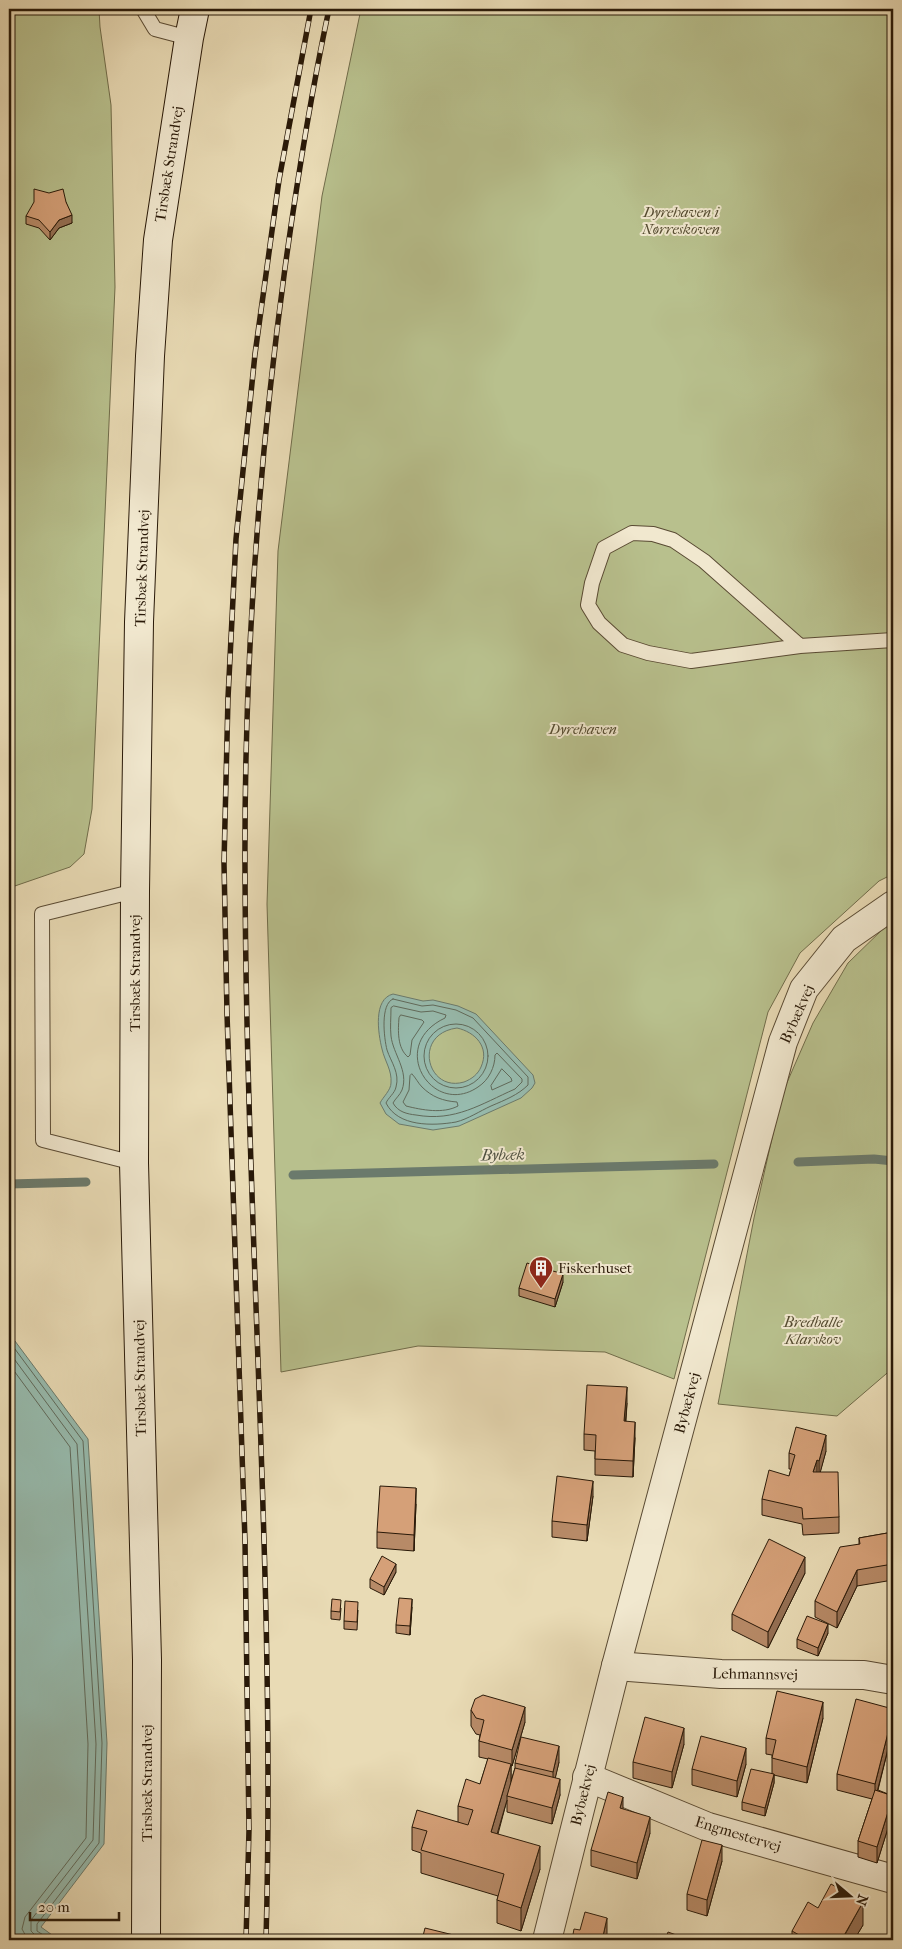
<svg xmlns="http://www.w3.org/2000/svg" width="902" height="1949" font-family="'IM FELL French Canon',serif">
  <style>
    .green { fill: #b8c08d; stroke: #706c4a }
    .water { fill: #97bbae; stroke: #6b7a6c; fill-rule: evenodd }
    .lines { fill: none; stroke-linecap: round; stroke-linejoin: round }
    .shore { stroke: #606a5b; stroke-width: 1 }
    .stream { stroke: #6b7a6c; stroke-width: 9 }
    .lane-casing { stroke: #594a33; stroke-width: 16 }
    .street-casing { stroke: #594a33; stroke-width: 30 }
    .secondary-casing { stroke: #291908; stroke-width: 30 }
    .lane { stroke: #f1e8cf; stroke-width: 14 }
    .street { stroke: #f1e8cf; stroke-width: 28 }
    .secondary { stroke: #f1e8cf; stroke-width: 28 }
    .rail-casing { stroke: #291908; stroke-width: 5.5 }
    .rail { stroke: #f1e8cf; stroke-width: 4; stroke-dasharray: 11; stroke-linecap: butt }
    .wall { fill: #b78a67; stroke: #291908 }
    .shaded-wall { fill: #957054; stroke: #291908 }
    .building { fill: #d5a078; stroke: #291908 }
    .labels { text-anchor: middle; stroke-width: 4; stroke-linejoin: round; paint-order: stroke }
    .street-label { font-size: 15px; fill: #291908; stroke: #f1e8cf }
    .park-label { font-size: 15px; font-style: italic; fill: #544b30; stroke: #f1e8cf }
    .poi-label { font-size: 15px; fill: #291908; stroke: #f1e8cf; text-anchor: start }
    .water-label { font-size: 16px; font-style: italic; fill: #505242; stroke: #f1e8cf }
  </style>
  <rect width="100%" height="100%" fill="#e9dbb5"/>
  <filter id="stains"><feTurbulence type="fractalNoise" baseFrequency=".004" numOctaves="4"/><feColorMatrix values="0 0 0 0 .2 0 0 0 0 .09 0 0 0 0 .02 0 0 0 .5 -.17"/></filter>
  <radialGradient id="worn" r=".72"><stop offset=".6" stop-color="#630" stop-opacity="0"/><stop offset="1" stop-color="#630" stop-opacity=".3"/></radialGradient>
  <g class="green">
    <polygon points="9,9 99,9 100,27 111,105 115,287 92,809 84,854 70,867 9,888"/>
    <polygon points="361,9 893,9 893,874 879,881 800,953 768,1012 674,1379 605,1352 418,1346 281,1372 267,904 278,551 322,196"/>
    <polygon points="893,920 893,1368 837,1416 718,1404 754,1218 782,1094 813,1023 848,963 888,924"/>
  </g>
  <g class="water">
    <path d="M 393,994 L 423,1001 L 433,1000 L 458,1006 L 476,1014 L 533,1075 L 535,1083 L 532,1088 L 521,1098 L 459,1126 L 433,1130 L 399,1124 L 386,1114 L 380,1103 C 383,1097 391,1090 391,1083 C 392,1070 385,1062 382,1049 C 378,1033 373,999 393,994 ZM 457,1028 C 475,1032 490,1047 481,1067 C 478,1074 472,1079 464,1082 C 427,1093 412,1034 457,1028 Z"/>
    <polygon points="9,1333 88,1439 107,1743 104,1844 41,1927 59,1940 9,1940"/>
  </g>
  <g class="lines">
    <g class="shore">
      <path d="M 393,999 L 422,1006 L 433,1005 L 456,1010 L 473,1018 L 528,1077 L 528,1085 C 518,1095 505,1100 491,1106 C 480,1111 468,1119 456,1122 C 433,1126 398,1127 386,1103 C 388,1098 395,1093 396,1087 C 400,1073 391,1062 387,1050 C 384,1038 380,1004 393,999 Z"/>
      <path d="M 394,1006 L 421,1012 L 433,1011 L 446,1015 L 445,1018 C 386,1046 433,1118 478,1087 C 489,1080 495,1067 495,1055 L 497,1053 L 522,1079 L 522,1082 L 515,1089 C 481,1104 455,1122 416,1115 C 407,1114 398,1112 393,1103 C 395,1099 400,1095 402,1090 C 409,1071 393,1054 391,1036 C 390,1027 391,1018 391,1008 Z"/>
      <path d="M 401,1015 L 422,1020 L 424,1022 L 412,1040 L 410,1055 L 408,1057 C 397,1048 398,1030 399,1018 Z"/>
      <circle cx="456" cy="1056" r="32"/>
      <polygon points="502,1069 511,1078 512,1081 492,1090 491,1086"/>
      <path d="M 412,1074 C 416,1078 418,1083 422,1087 C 432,1097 443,1101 457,1102 L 458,1106 C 443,1114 422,1110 406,1106 L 403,1102 L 409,1090 L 410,1076 Z"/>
      <polyline points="9,1341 83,1441 102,1743 99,1843 37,1924 37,1931 51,1940"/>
      <polyline points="9,1352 77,1444 96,1744 93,1840 31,1920 31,1931 40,1940"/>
      <polyline points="9,1364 70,1447 88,1744 86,1838 25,1917 22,1929 28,1940"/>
    </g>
    <g class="stream">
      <polyline points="798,1162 874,1159 893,1161"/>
      <polyline points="293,1175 714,1164"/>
      <polyline points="9,1184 86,1182"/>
    </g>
    <g class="lane-casing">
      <g id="lane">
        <polyline points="143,9 155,29 189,38"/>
        <polyline points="800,646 704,561 673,540 653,534 632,533 604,548 592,583 588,605 599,623 623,645 648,653 691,661 800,646 893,640"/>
        <polyline points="134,1163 43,1140 42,914 135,891"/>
      </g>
    </g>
    <g class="street-casing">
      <g id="street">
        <polyline points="616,1666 721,1674 864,1675 893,1680"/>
        <polyline points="587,1777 708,1827 893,1879"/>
        <polyline points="547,1940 616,1666 783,1042 804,989 844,939 893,905"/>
      </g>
    </g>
    <g class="secondary-casing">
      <polyline id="secondary" points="146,1940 147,1660 134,1163 135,891 139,622 150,356 158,240 189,38 195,9"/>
    </g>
    <use href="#lane" class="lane"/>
    <use href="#street" class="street"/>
    <use href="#secondary" class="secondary"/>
    <g class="rail-casing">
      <g id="rail">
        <polyline points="246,1940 249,1830 245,1541 227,1014 224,863 228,698 236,539 255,354 279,180 311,9"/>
        <path d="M 266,1940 C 276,1583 246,1227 245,870 C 244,668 258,467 285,268 C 297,181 311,94 329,9"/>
      </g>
    </g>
    <use href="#rail" class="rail"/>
  </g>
  <g class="wall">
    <polygon points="66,202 72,223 59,228 50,240 39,228 26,224 26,216"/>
    <polygon points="563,1282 555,1307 519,1296 519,1288"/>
    <polygon points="627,1403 626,1421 635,1438 633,1477 595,1475 595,1451 584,1450 584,1434"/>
    <polygon points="826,1451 820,1472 839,1517 839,1533 803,1535 802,1524 762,1515 762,1499 789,1476 791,1469 789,1469 789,1453"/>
    <polygon points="593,1496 587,1541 552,1537 552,1521"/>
    <polygon points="416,1504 414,1551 377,1548 377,1532"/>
    <polygon points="893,1523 893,1580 857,1586 837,1628 815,1617 815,1601 859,1544 859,1538 893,1532"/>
    <polygon points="396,1572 384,1595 370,1588 370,1579"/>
    <polygon points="805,1573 768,1648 732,1630 732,1614"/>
    <polygon points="412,1607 410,1635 396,1633 396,1625"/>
    <polygon points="341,1608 340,1620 331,1619 331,1611"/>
    <polygon points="358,1610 357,1630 344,1629 344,1621"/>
    <polygon points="828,1633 818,1656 797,1648 797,1639"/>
    <polygon points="893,1709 893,1729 878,1790 893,1796 893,1812 877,1863 858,1857 858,1841 872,1799 837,1790 837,1774"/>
    <polygon points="471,1710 525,1722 512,1766 511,1766 511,1781 515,1768 515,1763 559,1762 555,1778 560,1795 552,1824 507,1812 507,1800 498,1834 540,1869 521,1931 497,1923 497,1900 498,1896 421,1873 421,1853 412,1850 412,1827 458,1822 458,1806 480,1784 488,1759 479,1757 479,1741 480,1735 476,1734 471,1726"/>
    <polygon points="823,1718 807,1783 774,1775 774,1783 765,1816 742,1810 742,1802 772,1774 772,1755 766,1754 766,1738"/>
    <polygon points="684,1744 672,1788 633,1778 633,1762"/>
    <polygon points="746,1764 737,1797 692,1785 692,1769"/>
    <polygon points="623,1809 650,1833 637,1879 591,1866 591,1850"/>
    <polygon points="722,1861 707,1916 687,1910 687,1894"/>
    <polygon points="818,1908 863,1925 854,1940 792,1940 792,1931"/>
  </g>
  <g class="shaded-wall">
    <polygon points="72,215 72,223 59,228 50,240 50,232 59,220"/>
    <polygon points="563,1274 563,1282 555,1307 555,1299"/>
    <polygon points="627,1387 627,1403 624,1437 624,1421"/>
    <polygon points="635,1422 635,1438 633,1477 633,1461"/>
    <polygon points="826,1435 826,1451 819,1477 819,1461"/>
    <polygon points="817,1460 817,1476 813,1472"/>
    <polygon points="593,1481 593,1496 587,1541 587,1525"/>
    <polygon points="416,1488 416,1504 414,1551 414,1535"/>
    <polygon points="805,1557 805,1573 768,1648 768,1632"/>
    <polygon points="396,1564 396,1572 384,1595 384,1587"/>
    <polygon points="857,1570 857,1586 837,1628 837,1612"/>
    <polygon points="412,1599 412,1607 410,1635 410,1626"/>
    <polygon points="828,1624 828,1633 818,1656 818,1648"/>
    <polygon points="823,1702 823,1718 807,1783 807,1767"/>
    <polygon points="525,1707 525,1722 512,1766 512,1750"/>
    <polygon points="893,1713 893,1729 875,1800 875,1784"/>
    <polygon points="684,1728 684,1744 672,1788 672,1772"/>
    <polygon points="559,1746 559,1762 553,1788 553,1772"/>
    <polygon points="746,1748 746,1764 737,1797 737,1781"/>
    <polygon points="511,1764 511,1787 507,1796 507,1800 491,1855 491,1832"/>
    <polygon points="774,1774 774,1783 765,1816 765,1808"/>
    <polygon points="560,1779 560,1795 552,1824 552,1808"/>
    <polygon points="893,1796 893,1812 877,1863 877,1847"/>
    <polygon points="623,1797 623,1813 620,1808"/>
    <polygon points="650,1817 650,1833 637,1879 637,1863"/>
    <polygon points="722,1845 722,1861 707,1916 707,1900"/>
    <polygon points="540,1846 540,1869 521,1931 521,1908"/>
    <polygon points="863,1902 863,1925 854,1940 842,1940"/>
    <polygon points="607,1918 607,1934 605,1940 603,1936"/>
  </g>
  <g class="building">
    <polygon points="34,189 49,193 63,189 66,202 72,215 59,220 50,232 39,220 26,216 34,202"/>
    <polygon points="527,1263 563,1274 555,1299 519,1288"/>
    <polygon points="587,1385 627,1387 624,1421 635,1422 633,1461 595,1459 596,1435 584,1434"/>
    <polygon points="796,1427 826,1435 819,1461 817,1460 813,1472 838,1472 839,1517 803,1519 802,1508 762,1499 769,1470 789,1476 795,1455 789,1453"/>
    <polygon points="557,1476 593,1481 587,1525 552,1521"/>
    <polygon points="380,1486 416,1488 414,1535 377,1532"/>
    <polygon points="893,1532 893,1564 857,1570 837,1612 815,1601 840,1547 860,1544 859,1538"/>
    <polygon points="769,1539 805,1557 768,1632 732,1614"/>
    <polygon points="382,1556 396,1564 384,1587 370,1579"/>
    <polygon points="399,1598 412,1599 410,1626 396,1625"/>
    <polygon points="332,1599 341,1600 340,1612 331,1611"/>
    <polygon points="345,1601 358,1602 357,1622 344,1621"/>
    <polygon points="807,1616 828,1624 818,1648 797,1639"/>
    <polygon points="777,1691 823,1702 807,1767 772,1758 776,1740 766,1738"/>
    <polygon points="483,1695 525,1707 512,1750 479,1741 484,1720 476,1718 471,1710 475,1699"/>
    <polygon points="856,1699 893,1709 893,1713 875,1784 837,1774"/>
    <polygon points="645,1717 684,1728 672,1772 633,1762"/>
    <polygon points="701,1736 746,1748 737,1781 692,1769"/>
    <polygon points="521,1737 559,1746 553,1772 515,1763"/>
    <polygon points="488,1758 511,1764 491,1832 540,1846 521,1908 497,1900 504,1874 421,1850 427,1831 412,1827 417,1810 468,1825 473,1810 458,1806 466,1779 480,1784"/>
    <polygon points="515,1768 560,1779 552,1808 507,1796"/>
    <polygon points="751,1769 774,1774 765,1808 742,1802"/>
    <polygon points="875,1790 893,1796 877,1847 858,1841"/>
    <polygon points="608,1792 623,1797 620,1808 650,1817 637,1863 591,1850"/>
    <polygon points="702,1840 722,1845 707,1900 687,1894"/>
    <polygon points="831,1884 863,1902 842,1939 844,1940 808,1940 792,1931 808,1902 818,1908"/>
    <polygon points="585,1912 607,1918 603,1936 618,1940 572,1940 574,1929 580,1930"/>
    <polygon points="425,1928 474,1940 422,1940"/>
    <polygon points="668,1932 679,1936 678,1940 665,1940"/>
  </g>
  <defs>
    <g id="building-pin" transform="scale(1.25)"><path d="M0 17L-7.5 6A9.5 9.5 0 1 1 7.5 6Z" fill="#8f2418" stroke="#f1e8cf"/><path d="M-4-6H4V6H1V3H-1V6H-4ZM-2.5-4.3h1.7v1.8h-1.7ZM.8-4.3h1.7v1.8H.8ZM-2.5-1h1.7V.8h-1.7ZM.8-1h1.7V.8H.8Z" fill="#fff"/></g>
  </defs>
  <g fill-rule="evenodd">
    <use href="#building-pin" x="541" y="1268"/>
  </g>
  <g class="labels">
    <g class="street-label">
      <text transform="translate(169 164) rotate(-81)" y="5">Tirsbæk Strandvej</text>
      <text transform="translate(142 568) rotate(-88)" y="5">Tirsbæk Strandvej</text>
      <text transform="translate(135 973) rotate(-90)" y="5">Tirsbæk Strandvej</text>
      <text transform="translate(797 1014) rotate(-66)" y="5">Bybækvej</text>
      <text transform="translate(140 1378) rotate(-91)" y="5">Tirsbæk Strandvej</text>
      <text transform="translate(687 1403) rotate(-75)" y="5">Bybækvej</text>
      <text transform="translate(755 1674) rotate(1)" y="5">Lehmannsvej</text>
      <text transform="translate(147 1783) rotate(-90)" y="5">Tirsbæk Strandvej</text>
      <text transform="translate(583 1795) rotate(-76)" y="5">Bybækvej</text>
      <text transform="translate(738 1834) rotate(17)" y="5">Engmestervej</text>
    </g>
    <g class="park-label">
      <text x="681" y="217">Dyrehaven i<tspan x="681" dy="17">Nørreskoven</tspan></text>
      <text x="583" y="734">Dyrehaven</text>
      <text x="813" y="1327">Bredballe<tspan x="813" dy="17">Klarskov</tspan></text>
    </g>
    <g class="poi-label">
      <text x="558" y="1273">Fiskerhuset</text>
    </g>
    <g class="water-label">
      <text transform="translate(503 1154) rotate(-1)" y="6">Bybæk</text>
    </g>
  </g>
  <rect width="902" height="1949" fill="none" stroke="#e9dbb5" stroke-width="30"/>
  <rect x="10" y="10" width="882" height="1929" fill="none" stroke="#291908" stroke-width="2.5"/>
  <rect x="15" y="15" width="872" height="1919" fill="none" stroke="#291908"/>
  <g transform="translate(850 1896) rotate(109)" stroke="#f1e8cf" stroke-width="4" paint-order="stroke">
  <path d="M0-4L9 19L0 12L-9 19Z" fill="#291908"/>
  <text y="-8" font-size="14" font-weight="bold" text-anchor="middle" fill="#291908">N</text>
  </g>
  <path d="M30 1912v8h89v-8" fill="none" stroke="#291908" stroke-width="2.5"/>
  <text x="38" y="1912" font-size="15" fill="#291908" stroke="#f1e8cf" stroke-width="4" paint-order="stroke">20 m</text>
  <rect width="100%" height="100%" filter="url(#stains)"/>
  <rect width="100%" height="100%" fill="url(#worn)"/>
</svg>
